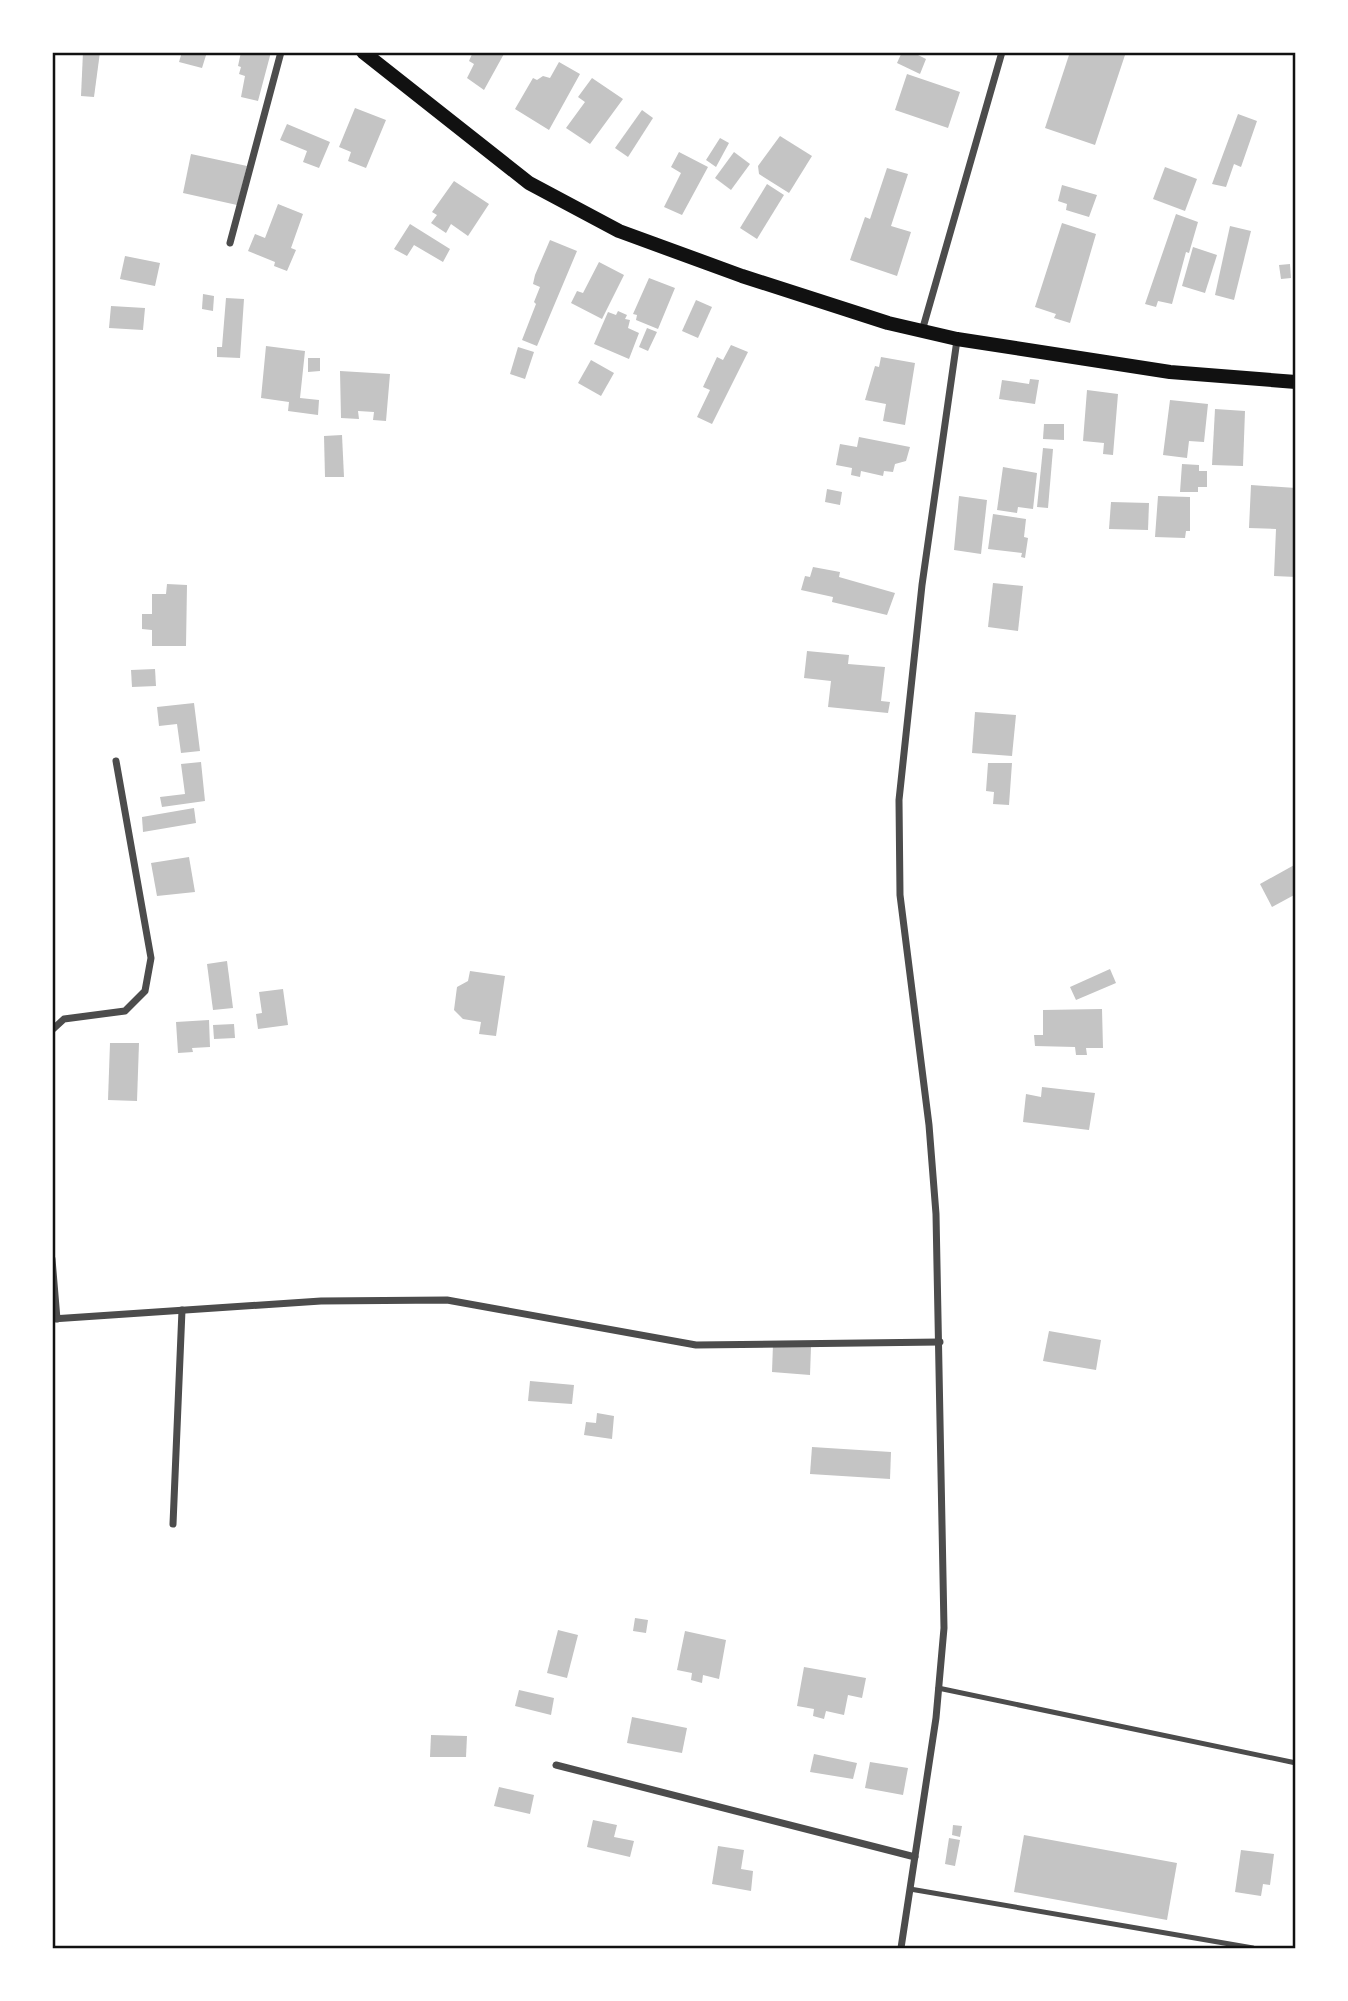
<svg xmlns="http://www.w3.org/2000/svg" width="1348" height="2001" font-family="Manrope,sans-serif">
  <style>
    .building { fill: #c4c4c4 }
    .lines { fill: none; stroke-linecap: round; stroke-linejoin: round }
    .service { stroke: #4c4c4c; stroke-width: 5 }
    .minor { stroke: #4c4c4c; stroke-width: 7 }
    .secondary { stroke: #111; stroke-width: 14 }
    .neatline { fill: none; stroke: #111; stroke-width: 2.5 }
  </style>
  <rect width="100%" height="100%" fill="#fff"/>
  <g class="building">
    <polygon points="83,52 100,52 94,97 81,96"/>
    <polygon points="182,52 207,52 202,68 179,62"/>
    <polygon points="241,52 271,52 258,101 241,97 245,76 239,74 241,67 238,66"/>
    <polygon points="473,52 505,52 484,90 467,78 474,64 469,61"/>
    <polygon points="902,52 912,52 926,59 920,74 897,63"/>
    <polygon points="1070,52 1126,52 1095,145 1045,128"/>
    <polygon points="559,62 580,74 549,130 515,109 533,78 537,80 543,76 550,78"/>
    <polygon points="907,74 960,92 948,128 895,110"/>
    <polygon points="592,78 623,99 590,144 566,128 585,102 578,97"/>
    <polygon points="355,108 386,120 366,168 348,161 351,152 339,147"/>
    <polygon points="642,110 653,118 628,157 615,148"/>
    <polygon points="1238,114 1257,121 1241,167 1234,164 1226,187 1212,184"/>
    <polygon points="287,124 330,142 319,168 303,162 307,151 280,140"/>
    <polygon points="780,136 812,156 789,193 759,174 758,166"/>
    <polygon points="720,138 729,143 716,167 706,160"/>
    <polygon points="679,152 708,167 682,215 664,207 681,173 671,167"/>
    <polygon points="734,152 750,164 731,190 715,178"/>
    <polygon points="191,154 247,166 237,205 183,193"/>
    <polygon points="1165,167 1197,179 1185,211 1153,199"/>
    <polygon points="887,168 908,174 891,226 911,232 897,276 850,260 865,217 870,219"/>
    <polygon points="454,181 489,204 468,236 451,224 446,233 431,223 437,215 432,212"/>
    <polygon points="767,184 784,195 757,239 740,228"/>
    <polygon points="1062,185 1097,195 1089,217 1066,210 1067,204 1058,201"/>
    <polygon points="278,204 303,214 291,248 296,250 287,271 274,266 275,262 248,251 255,234 265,238"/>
    <polygon points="1176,214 1198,222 1189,253 1186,252 1172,304 1158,301 1156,307 1145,304"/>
    <polygon points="1062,223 1096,234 1070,323 1054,318 1056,314 1035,307"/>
    <polygon points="410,224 450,249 443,262 414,245 407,256 394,249"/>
    <polygon points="1230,226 1251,231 1234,300 1215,295"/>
    <polygon points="550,240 577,251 537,346 522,340 536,304 534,302 540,287 533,284 535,275"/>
    <polygon points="1193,247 1217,255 1205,293 1182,286"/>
    <polygon points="125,256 160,263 155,286 120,279"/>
    <polygon points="599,262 624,275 602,319 571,303 577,291 583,293"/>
    <polygon points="1290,264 1291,278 1281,279 1279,265"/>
    <polygon points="649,278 675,288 658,329 636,320 637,315 633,314"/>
    <polygon points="203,294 214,296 213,311 202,309"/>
    <polygon points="226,298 244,299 240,358 217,357 217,347 222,347"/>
    <polygon points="696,300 712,307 698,338 682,331"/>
    <polygon points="111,306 145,308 143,330 109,328"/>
    <polygon points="618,311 627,315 625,319 630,320 628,328 639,333 629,359 594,344 608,312 616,315"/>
    <polygon points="647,328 657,332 648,351 639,347"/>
    <polygon points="731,345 748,352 712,424 697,417 710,390 703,387 717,357 723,360"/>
    <polygon points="266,346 305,351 300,398 319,400 318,415 288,411 289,402 261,398"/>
    <polygon points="518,347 534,352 525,379 510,374"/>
    <polygon points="881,357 915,363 905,425 883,421 886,404 865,400 875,366 879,367"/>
    <polygon points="308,358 320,358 320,371 308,372"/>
    <polygon points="591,360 614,373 601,396 578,383"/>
    <polygon points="340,371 390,374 386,421 373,420 374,412 358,411 359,419 341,418"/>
    <polygon points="1030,379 1039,380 1035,404 999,399 1002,380 1029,384"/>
    <polygon points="1087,390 1118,394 1113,455 1103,454 1104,443 1083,441"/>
    <polygon points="1170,400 1208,404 1204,442 1189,441 1187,458 1163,455"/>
    <polygon points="1215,409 1245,411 1243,466 1212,465"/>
    <polygon points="1044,424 1064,424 1064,440 1043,439"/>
    <polygon points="342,435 344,477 325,477 324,436"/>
    <polygon points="859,437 910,447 906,461 895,464 893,472 884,471 883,476 861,471 860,477 851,475 852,468 836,465 840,444 857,447"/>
    <polygon points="1043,448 1053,449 1048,508 1037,507"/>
    <polygon points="1182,464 1199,465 1199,471 1207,471 1207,487 1198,487 1198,492 1180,492"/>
    <polygon points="1003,467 1037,473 1033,509 1018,507 1017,513 997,510"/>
    <polygon points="1251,485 1296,488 1296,577 1274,576 1276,529 1249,528"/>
    <polygon points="827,489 842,492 840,505 825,502"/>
    <polygon points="959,496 987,500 981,554 954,550"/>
    <polygon points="1158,496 1190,497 1190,531 1186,531 1185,538 1155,537"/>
    <polygon points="1111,502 1149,503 1148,530 1109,529"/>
    <polygon points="993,514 1026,519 1024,537 1028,538 1025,558 1021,557 1022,553 988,549"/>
    <polygon points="813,567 840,572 839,577 895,593 887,615 832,602 833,597 801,590 805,576 810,577"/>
    <polygon points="993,583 1023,586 1018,631 988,627"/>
    <polygon points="167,584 187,585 186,646 152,646 152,630 142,629 142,614 152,614 152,594 166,594"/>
    <polygon points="807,651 849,655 848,664 885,667 881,701 890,702 888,713 828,707 831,681 804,678"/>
    <polygon points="155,669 156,686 132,687 131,670"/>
    <polygon points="194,703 200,751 181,753 177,724 159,726 157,707"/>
    <polygon points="975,712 1016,715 1012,756 972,753"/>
    <polygon points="201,762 205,801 162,807 160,797 185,794 181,764"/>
    <polygon points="988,763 1012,763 1009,805 993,804 994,792 986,791"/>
    <polygon points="194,808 196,823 143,832 142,817"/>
    <polygon points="189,857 195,892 157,896 151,863"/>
    <polygon points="1296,864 1296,894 1272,907 1260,884"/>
    <polygon points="227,961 233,1008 213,1010 207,964"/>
    <polygon points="1110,969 1116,983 1076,1000 1070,987"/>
    <polygon points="470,971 505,976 496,1036 479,1034 481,1022 463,1019 454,1010 457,987 468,981"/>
    <polygon points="283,989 288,1025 258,1029 256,1014 262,1013 259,992"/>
    <polygon points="1102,1009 1103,1048 1086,1048 1087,1055 1076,1055 1075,1047 1035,1046 1034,1035 1043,1035 1043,1010"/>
    <polygon points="209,1020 210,1047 192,1048 193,1052 178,1053 176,1022"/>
    <polygon points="234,1024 235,1038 214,1039 213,1025"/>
    <polygon points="110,1043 139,1043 137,1101 108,1100"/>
    <polygon points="1042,1087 1095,1093 1089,1130 1023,1122 1026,1094 1041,1097"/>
    <polygon points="1049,1331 1101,1340 1096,1370 1043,1361"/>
    <polygon points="773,1344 811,1347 810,1375 772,1372"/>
    <polygon points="530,1381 574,1385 572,1404 528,1401"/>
    <polygon points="597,1413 614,1416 612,1439 584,1435 586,1422 596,1423"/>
    <polygon points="812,1447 891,1452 890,1479 810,1474"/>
    <polygon points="635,1618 648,1620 646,1633 633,1631"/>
    <polygon points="558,1630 578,1635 567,1678 547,1673"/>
    <polygon points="685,1631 726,1640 719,1679 703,1675 702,1683 691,1680 692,1673 677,1670"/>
    <polygon points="804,1667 866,1678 862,1698 848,1695 844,1715 826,1711 824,1719 813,1716 814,1709 797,1706"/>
    <polygon points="519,1690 554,1698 551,1715 515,1706"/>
    <polygon points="632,1717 687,1728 682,1753 627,1743"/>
    <polygon points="431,1735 467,1736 466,1757 430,1757"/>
    <polygon points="814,1754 857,1763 853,1779 810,1772"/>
    <polygon points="870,1762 908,1768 903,1795 865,1788"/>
    <polygon points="499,1787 534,1795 530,1814 494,1806"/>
    <polygon points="593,1820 617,1825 614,1837 634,1841 630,1857 587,1847"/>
    <polygon points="953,1825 962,1826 960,1837 952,1835"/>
    <polygon points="1024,1835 1177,1863 1167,1920 1014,1892"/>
    <polygon points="949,1838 960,1840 955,1866 945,1864"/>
    <polygon points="718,1846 744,1850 741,1869 753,1871 751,1891 712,1884"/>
    <polygon points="1241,1850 1274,1854 1270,1885 1263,1884 1261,1896 1235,1892"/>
  </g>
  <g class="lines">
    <g class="service">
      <polyline points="938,1688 1296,1763"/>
      <polyline points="910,1889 1253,1948"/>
    </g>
    <g class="minor">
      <polyline points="230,243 281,52"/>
      <polyline points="922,331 1002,52"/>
      <polyline points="52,1030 64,1019 125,1011 145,991 151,958 116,761"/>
      <polyline points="52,1259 57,1319"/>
      <polyline points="52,1319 321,1301 447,1300 696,1345 940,1342"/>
      <polyline points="173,1524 182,1310"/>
      <polyline points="556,1765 915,1857"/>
      <polyline points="901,1948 936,1718 944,1628 936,1214 929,1125 900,895 899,800 922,585 957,340"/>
    </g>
    <polyline class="secondary" points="363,52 529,183 619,231 742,276 888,323 957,339 1170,372 1296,382"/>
  </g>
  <rect width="1348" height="2001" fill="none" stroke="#ffffff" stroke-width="108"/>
  <rect x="54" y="54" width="1240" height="1893" class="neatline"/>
</svg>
